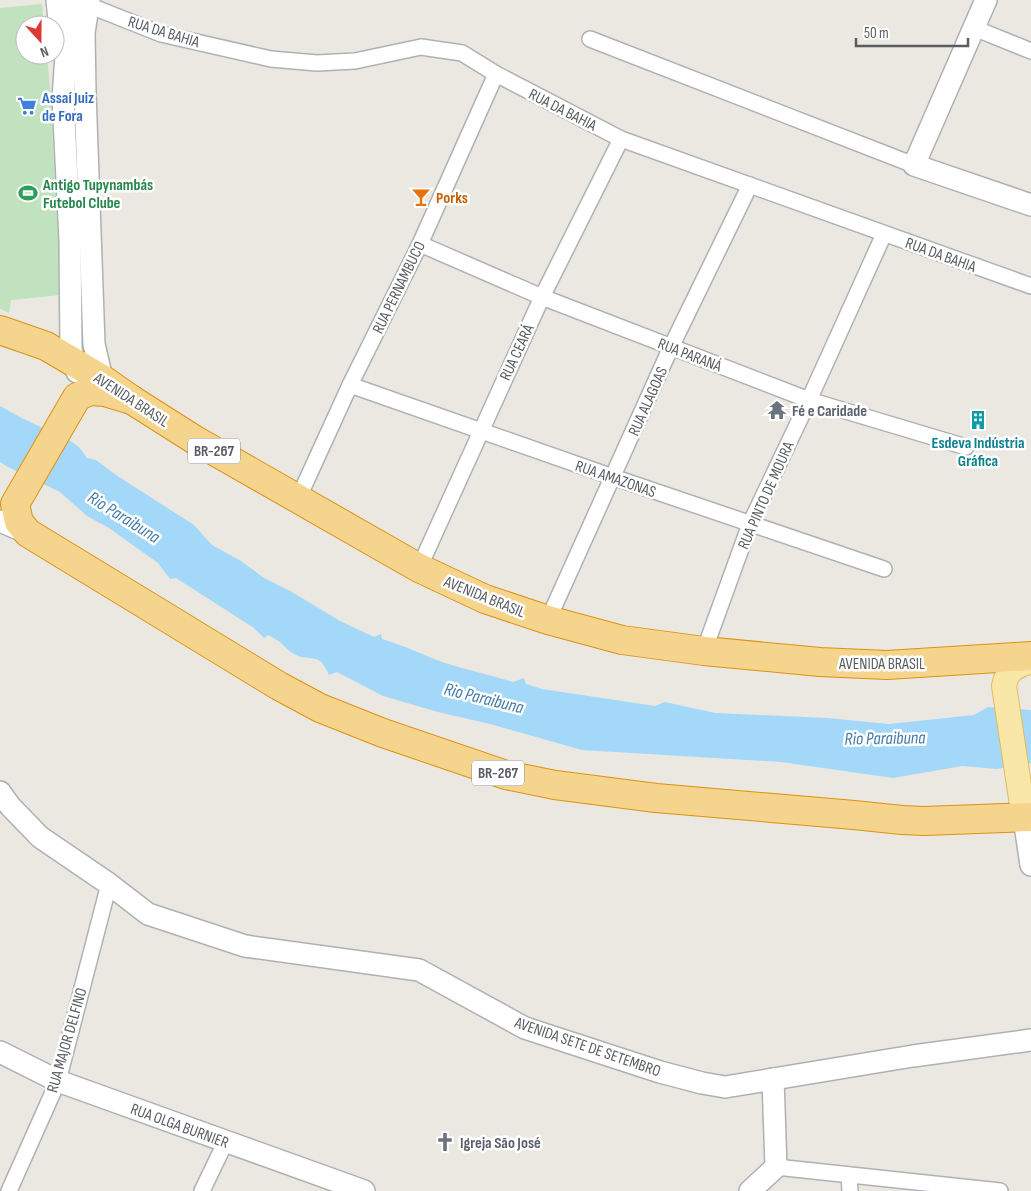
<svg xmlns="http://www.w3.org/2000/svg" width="1031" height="1191" font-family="'Sofia Sans Condensed',sans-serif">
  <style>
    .green { fill: #c0e2be }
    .water { fill: #a3d8f9 }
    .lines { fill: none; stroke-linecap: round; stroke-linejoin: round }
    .street-casing { stroke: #aeb2b6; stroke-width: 18 }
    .secondary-casing { stroke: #adb1b5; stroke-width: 24 }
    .primary-casing { stroke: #e7b95e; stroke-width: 26 }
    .highway-casing { stroke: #dd910f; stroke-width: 30 }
    .street { stroke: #fff; stroke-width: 15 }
    .secondary { stroke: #fff; stroke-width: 21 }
    .primary { stroke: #f9e7a8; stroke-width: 24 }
    .highway { stroke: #f5d58e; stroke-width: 28 }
    .labels { text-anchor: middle; stroke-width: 5; stroke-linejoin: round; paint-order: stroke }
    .shield { fill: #fff; stroke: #8b8e90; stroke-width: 1 }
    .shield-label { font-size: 15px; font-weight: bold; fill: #595d61 }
    .street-label { font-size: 16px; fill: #595d61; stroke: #fff }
    .shop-label { font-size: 16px; font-weight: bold; fill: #366cbe; stroke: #fff; text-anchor: start }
    .leisure-label { font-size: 16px; font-weight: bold; fill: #27864d; stroke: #fff; text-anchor: start }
    .food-label { font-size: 16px; font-weight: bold; fill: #c56008; stroke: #fff; text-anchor: start }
    .worship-label { font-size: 16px; font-weight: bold; fill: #5b616d; stroke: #fff; text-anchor: start }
    .culture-label { font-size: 16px; font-weight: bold; fill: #0d838f; stroke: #fff }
    .water-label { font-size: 18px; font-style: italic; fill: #427aa8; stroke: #fff }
  </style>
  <rect width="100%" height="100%" fill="#ebe8e1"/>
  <polygon class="green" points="42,4 44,25 25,25 25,55 47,55 50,90 61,295 11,300 9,313 0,309 0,8"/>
  <path class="water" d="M 0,406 C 11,412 21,418 32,423 C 51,432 76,438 87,458 L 96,460 L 116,475 L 194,525 L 212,545 L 241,561 L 264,578 L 292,592 L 340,621 L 374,637 L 381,634 L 382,639 C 403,645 423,655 445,663 C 467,670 490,675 513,682 L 524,678 L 526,684 L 542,689 L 655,706 L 665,702 L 715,713 L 827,718 L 889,724 L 974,715 L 988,707 L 1031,710 L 1031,763 L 997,769 L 962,766 L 893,778 L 781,762 L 582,750 L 490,724 L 438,712 L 383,696 L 337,672 L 329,675 C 318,648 308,665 291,652 C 287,650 285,646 282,644 C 278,640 273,638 268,635 L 264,638 L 254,628 L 176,578 L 170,579 L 158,563 L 109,528 L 87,516 L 60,492 L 8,467 L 0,462 Z"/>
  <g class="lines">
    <g class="street-casing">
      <g id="street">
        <polyline points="54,0 59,51"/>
        <polyline points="88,5 161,34 271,59 317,63 355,61 421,47 462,53 496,74 621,139 1031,286"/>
        <polyline points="974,28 1031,51"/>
        <polyline points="590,39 914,165"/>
        <polyline points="420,244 542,297 809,400 966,447"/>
        <polyline points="350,385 613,477 884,569"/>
        <polyline points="298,499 350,385 420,244 496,74"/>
        <polyline points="419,568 542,297 621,139"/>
        <polyline points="548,620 671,347 750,185"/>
        <polyline points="704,651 750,524 809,400 884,234"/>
        <polyline points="776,1167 1000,1191"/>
        <polyline points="849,1175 850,1191"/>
        <polyline points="9,1191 58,1081 109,884"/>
        <polyline points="202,1191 226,1141"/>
      </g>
    </g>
    <g class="secondary-casing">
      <g id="secondary">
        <polyline points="70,0 63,98 70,241 71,349 77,372"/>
        <polyline points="89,0 84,33 85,92 94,344 102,379"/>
        <polyline points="986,0 914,165 1031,205"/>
        <polyline points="0,521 28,533"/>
        <polyline points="0,792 10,806 40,837 109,884 148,914 245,946 419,970 525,1028 660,1072 702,1083 725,1087 913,1056 1031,1040"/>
        <polyline points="1024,818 1031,865"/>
        <polyline points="0,1052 58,1081 364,1191"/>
        <polyline points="750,1191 776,1167 773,1079"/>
      </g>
    </g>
    <g class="primary-casing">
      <path id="primary" d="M 1024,818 L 1004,686 C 1007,669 1015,667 1031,661"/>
    </g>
    <g class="highway-casing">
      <g id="highway">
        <polyline points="0,330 46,346 75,363 102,379 132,400 195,440 419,568 485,599 548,620 622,640 704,651 820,662 887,665 1031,656"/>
        <polyline points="132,400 105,392 90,391 77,397 15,504 19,522 28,533 279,686 320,708 383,733 506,775 555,785 656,798 854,815 902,820 924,821 1031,817"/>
      </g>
    </g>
    <use href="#street" class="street"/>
    <use href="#secondary" class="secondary"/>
    <use href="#primary" class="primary"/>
    <use href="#highway" class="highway"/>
  </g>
  <defs>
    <g id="supermarket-bare" transform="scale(1.5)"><path d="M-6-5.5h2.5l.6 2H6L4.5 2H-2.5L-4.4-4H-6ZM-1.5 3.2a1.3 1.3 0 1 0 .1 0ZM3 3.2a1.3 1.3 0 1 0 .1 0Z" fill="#3f7fe0" stroke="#fff" stroke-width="2.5" paint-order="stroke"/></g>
    <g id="stadium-bare" transform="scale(1.5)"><path d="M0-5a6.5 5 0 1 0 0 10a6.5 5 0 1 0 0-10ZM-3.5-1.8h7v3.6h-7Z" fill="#2e9e5b" stroke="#fff" stroke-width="2.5" paint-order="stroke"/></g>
    <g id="bar-bare" transform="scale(1.5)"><path d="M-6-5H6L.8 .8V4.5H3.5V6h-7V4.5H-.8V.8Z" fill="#e8710a" stroke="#fff" stroke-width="2.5" paint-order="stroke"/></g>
    <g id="temple-bare" transform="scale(1.5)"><path d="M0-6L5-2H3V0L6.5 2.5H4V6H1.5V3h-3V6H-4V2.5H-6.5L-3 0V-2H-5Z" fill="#6b7280" stroke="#fff" stroke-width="2.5" paint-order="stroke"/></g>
    <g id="building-bare" transform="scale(1.5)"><path d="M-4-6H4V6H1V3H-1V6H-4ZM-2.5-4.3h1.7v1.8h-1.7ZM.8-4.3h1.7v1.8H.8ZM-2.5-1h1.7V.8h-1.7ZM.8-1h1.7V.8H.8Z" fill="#0f9aa8" stroke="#fff" stroke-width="2.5" paint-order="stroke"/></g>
    <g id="church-bare" transform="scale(1.5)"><path d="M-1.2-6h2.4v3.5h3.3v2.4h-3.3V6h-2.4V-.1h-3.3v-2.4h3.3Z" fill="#6b7280" stroke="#fff" stroke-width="2.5" paint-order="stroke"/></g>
  </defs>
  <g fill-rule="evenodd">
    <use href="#supermarket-bare" x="27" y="106"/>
    <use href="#stadium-bare" x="28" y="193"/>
    <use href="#bar-bare" x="421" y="197"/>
    <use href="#temple-bare" x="777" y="410"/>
    <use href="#building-bare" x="978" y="420"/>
    <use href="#church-bare" x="445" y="1142"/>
  </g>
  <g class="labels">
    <g class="shield">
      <rect x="188" y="438.5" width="52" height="25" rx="4"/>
      <rect x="472" y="760.5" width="52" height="25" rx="4"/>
    </g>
    <g class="shield-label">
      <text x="214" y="456">BR-267</text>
      <text x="498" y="778">BR-267</text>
    </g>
    <g class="street-label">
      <text transform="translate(164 31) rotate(17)" y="6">RUA DA BAHIA</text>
      <text transform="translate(563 109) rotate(27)" y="6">RUA DA BAHIA</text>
      <text transform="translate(941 254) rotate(20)" y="6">RUA DA BAHIA</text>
      <text transform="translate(398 287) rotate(-64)" y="6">RUA PERNAMBUCO</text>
      <text transform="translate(516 352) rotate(-65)" y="6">RUA CEARÁ</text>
      <text transform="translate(690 354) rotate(21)" y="6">RUA PARANÁ</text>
      <text transform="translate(132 399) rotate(33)" y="6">AVENIDA BRASIL</text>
      <text transform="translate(647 401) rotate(-66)" y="6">RUA ALAGOAS</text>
      <text transform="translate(616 478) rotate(19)" y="6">RUA AMAZONAS</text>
      <text transform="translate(765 495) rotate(-66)" y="6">RUA PINTO DE MOURA</text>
      <text transform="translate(485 596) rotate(22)" y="6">AVENIDA BRASIL</text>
      <text x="882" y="669">AVENIDA BRASIL</text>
      <text transform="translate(66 1040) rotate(-74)" y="6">RUA MAJOR DELFINO</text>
      <text transform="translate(588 1046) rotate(19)" y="6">AVENIDA SETE DE SETEMBRO</text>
      <text transform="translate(180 1125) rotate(20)" y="6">RUA OLGA BURNIER</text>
    </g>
    <g class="shop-label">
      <text x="42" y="103">Assaí Juiz<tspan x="42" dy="18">de Fora</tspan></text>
    </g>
    <g class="leisure-label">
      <text x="43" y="190">Antigo Tupynambás<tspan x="43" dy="18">Futebol Clube</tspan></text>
    </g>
    <g class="food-label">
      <text x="436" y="203">Porks</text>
    </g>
    <g class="worship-label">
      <text x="792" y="416">Fé e Caridade</text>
      <text x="460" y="1148">Igreja São José</text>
    </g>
    <g class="culture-label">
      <text x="978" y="448">Esdeva Indústria<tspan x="978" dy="18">Gráfica</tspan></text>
    </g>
    <g class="water-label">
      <text transform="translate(124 517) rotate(32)" y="6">Rio Paraibuna</text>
      <text transform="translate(484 698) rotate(14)" y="6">Rio Paraibuna</text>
      <text transform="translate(885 738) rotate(-1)" y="6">Rio Paraibuna</text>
    </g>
  </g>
  <g transform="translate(40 40) rotate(159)"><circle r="24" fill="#ffffff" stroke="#bdbec0"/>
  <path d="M0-4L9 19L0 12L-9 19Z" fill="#dc3935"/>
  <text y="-8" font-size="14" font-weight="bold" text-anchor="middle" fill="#595d61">N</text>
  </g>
  <path d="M856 38v8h112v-8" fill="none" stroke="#595d61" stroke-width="2.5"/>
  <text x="864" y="38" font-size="15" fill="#595d61" stroke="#ffffff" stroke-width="4" paint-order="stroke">50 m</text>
</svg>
